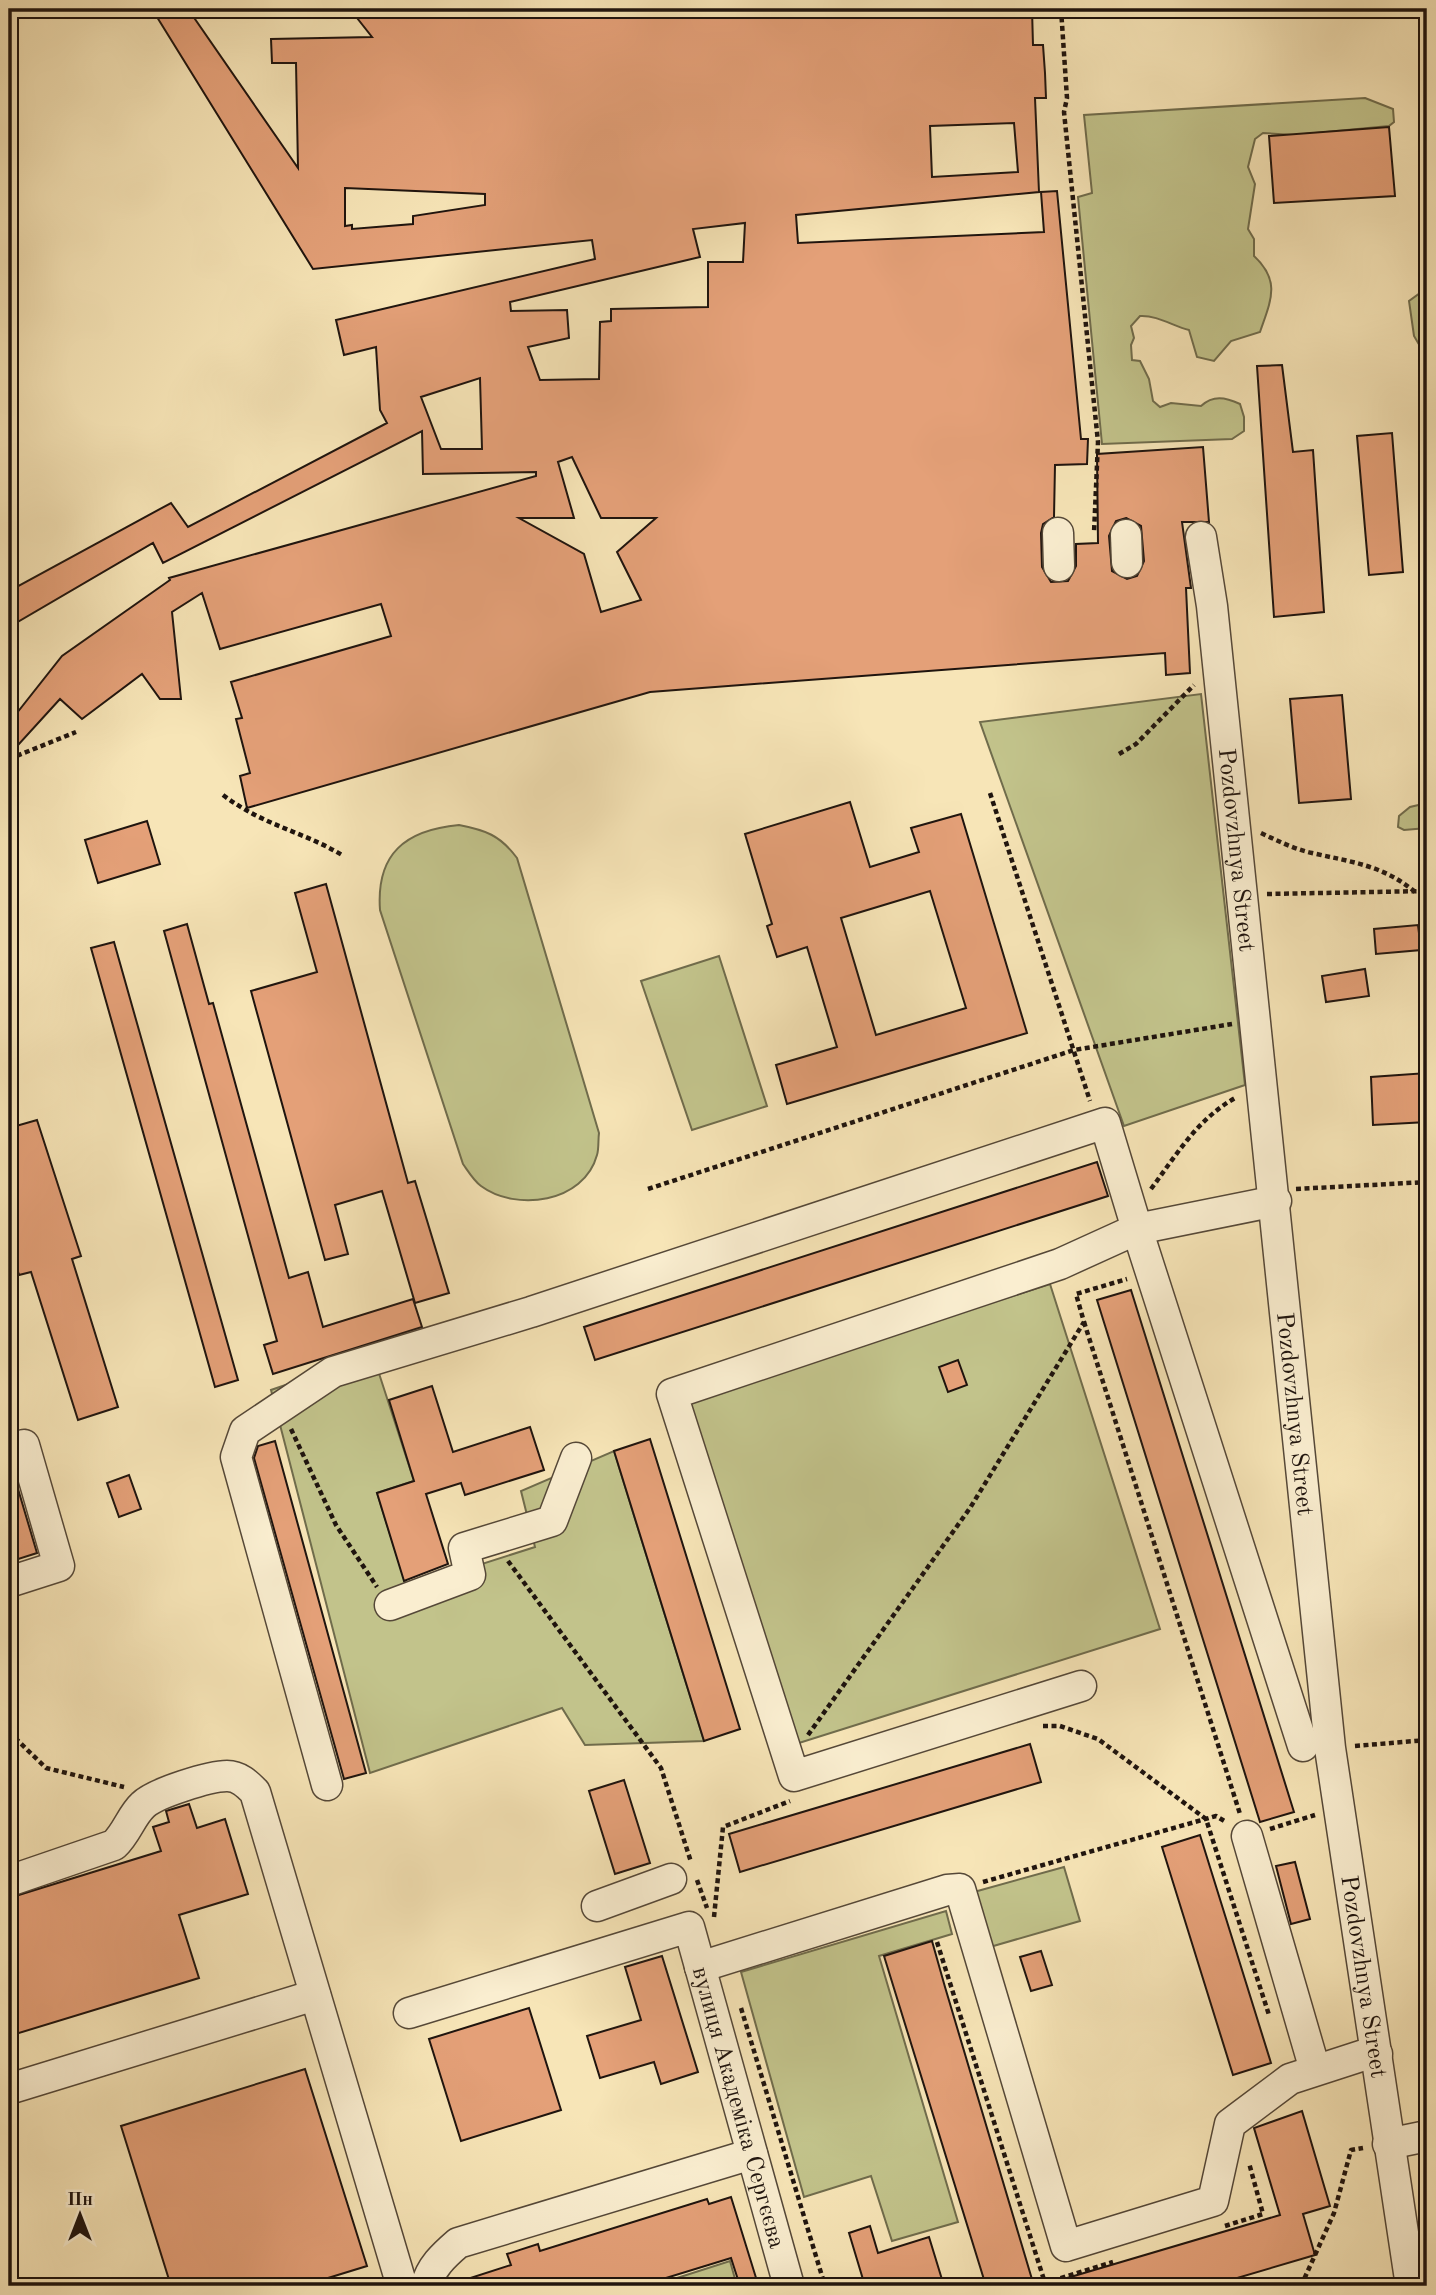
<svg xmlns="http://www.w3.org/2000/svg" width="1436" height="2295" font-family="'Old Standard TT',serif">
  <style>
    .green { fill: #c2c38b; stroke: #706c4c; stroke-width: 2 }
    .building { fill: #e4a078; stroke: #1f140e; stroke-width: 2; fill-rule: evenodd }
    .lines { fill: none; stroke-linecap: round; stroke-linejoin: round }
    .minor-casing { stroke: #554838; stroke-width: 33 }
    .path { stroke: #1f140e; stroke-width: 4.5; stroke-dasharray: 5 3.5; stroke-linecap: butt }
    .minor { stroke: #faeed0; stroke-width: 30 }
    .labels { text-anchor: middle; stroke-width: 5; stroke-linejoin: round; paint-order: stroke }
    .street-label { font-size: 24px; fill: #1f140e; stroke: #faeed0 }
  </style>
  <rect width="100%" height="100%" fill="#f7e5b7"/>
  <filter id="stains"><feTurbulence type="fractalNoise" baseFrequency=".00286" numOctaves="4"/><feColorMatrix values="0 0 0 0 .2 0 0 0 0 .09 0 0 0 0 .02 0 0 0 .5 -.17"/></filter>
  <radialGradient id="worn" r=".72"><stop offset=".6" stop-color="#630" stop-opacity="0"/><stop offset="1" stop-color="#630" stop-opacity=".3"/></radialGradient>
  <g class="green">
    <path d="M 1365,98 L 1393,109 L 1394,122 L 1389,126 L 1294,135 L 1263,133 L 1255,139 L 1248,167 L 1255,184 L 1248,229 L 1254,239 L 1254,256 C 1281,281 1271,300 1260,332 L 1231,341 L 1214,361 L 1197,357 L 1189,330 C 1173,326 1157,315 1140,316 L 1131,326 L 1134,338 L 1131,345 L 1132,360 L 1140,361 L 1149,379 L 1153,401 L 1160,407 L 1171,403 L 1201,406 C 1213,395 1225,397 1240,404 L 1244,417 L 1244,431 L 1232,439 L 1102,444 L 1078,197 L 1092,193 L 1084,115 Z"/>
    <polygon points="1427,288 1427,358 1414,336 1409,301"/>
    <polygon points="1201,694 1245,1085 1124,1126 980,722"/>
    <polygon points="1427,803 1427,828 1404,830 1398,827 1399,816 1410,807"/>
    <path d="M 459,825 C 485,830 500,835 517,858 L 599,1133 C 598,1140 599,1149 597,1155 C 584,1203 516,1212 481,1186 C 474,1181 468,1171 463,1164 L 380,910 C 376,854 405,830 459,825 Z"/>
    <polygon points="719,956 767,1106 692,1130 641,981"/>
    <polygon points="1050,1284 1160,1629 799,1743 689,1399"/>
    <polygon points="373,1355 414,1481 377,1493 407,1588 535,1547 521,1491 614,1451 704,1741 585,1745 562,1708 370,1773 271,1390"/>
    <polygon points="1064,1867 1080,1921 990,1947 974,1892"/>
    <polygon points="946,1911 952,1934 879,1956 958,2222 892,2241 871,2176 804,2197 741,1972"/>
    <polygon points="730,2261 737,2286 652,2286"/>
  </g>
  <g class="building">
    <path d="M 152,9 L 188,9 L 298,168 L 296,63 L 272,63 L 271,39 L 372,37 L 350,9 L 1032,9 L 1033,45 L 1043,45 L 1045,73 L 1046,98 L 1035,98 L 1039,192 L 796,215 L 798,243 L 1044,232 L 1041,192 L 1057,191 L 1081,439 L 1088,439 L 1087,464 L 1055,465 L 1054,517 L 1043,524 L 1041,533 L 1042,567 L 1051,582 L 1068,581 L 1076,566 L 1076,544 L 1098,543 L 1097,454 L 1203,447 L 1209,522 L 1182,522 L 1191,588 L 1186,588 L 1190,673 L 1166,675 L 1165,653 L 650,692 L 247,808 L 240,776 L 250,773 L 236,719 L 242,718 L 231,682 L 391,636 L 381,604 L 220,649 L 202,593 L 172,612 L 181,699 L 160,699 L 142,674 L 82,719 L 60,699 L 9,755 L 9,723 L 62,656 L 170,580 L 169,578 L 536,476 L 536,472 L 423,474 L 422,431 L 163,563 L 153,543 L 9,627 L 9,591 L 171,503 L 188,527 L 387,423 L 380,410 L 376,347 L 344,355 L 336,320 L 595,259 L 592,240 L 313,269 ZM 1014,123 L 1018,172 L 932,177 L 930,126 ZM 345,188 L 485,194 L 485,205 L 413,216 L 413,224 L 352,229 L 352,225 L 345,226 ZM 745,223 L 743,262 L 708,262 L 708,307 L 611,309 L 611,321 L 600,322 L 599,379 L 540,380 L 528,347 L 569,338 L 567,310 L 511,311 L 510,302 L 700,257 L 693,229 ZM 480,378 L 482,449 L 441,449 L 421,397 ZM 572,457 L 601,518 L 656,518 L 617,552 L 641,600 L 601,612 L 584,554 L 519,518 L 574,518 L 558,462 ZM 1126,518 L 1141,526 L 1144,561 L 1137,576 L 1127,579 L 1112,571 L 1109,536 L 1116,521 Z"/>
    <polygon points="1389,127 1395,196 1274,203 1269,136"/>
    <polygon points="1282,365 1293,452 1313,450 1324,612 1274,617 1257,366"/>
    <polygon points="1392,433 1403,572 1369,575 1357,436"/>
    <polygon points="1342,695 1351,799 1299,803 1290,699"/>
    <path d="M 850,802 L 870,867 L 919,852 L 911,828 L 961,814 L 1027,1033 L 787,1104 L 776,1065 L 837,1047 L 807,947 L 777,957 L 767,926 L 772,924 L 745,834 ZM 930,891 L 966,1008 L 876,1035 L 841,918 Z"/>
    <polygon points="147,821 160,864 98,883 85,840"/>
    <polygon points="326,884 408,1183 415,1181 449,1293 415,1303 382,1191 335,1205 348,1254 325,1260 251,991 317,972 295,893"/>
    <polygon points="187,924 209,1004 213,1003 289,1278 308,1272 323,1327 413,1299 422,1327 273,1374 264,1345 277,1341 164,931"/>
    <polygon points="1418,925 1421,950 1376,954 1374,929"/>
    <polygon points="114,942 238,1380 215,1387 91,948"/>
    <polygon points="1365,969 1369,996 1326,1002 1322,976"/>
    <polygon points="1427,1073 1427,1122 1373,1125 1371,1077"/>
    <polygon points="37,1120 81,1256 72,1259 118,1407 78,1420 31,1272 19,1275 9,1242 9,1128"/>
    <polygon points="1097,1162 1108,1196 595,1360 584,1327"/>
    <polygon points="1131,1290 1294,1812 1260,1822 1097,1300"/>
    <polygon points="958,1360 967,1385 948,1392 939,1367"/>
    <polygon points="432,1386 453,1452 530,1427 544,1470 465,1495 461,1483 426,1494 448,1564 404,1581 377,1493 414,1481 389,1400"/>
    <polygon points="650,1439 740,1729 704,1741 614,1451"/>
    <polygon points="275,1441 366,1773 344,1779 254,1458 258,1446"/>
    <polygon points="129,1475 141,1509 119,1517 107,1483"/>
    <polygon points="18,1489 37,1553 9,1562 9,1492"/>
    <polygon points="1030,1744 1041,1782 740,1872 729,1834"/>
    <polygon points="624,1780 650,1863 615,1874 589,1791"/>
    <polygon points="189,1804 197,1828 225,1819 248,1894 179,1915 199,1978 9,2036 9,1898 161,1851 153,1827 169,1822 166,1811"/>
    <polygon points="1200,1835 1271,2063 1233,2075 1162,1847"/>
    <polygon points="1295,1862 1310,1919 1291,1924 1276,1866"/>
    <polygon points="932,1941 945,1987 1034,2286 986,2286 884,1956"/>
    <polygon points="1041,1951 1052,1985 1031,1991 1020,1957"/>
    <polygon points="662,1956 698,2072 661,2084 654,2062 600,2078 587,2036 641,2020 625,1967"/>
    <polygon points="529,2008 561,2110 461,2141 429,2039"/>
    <polygon points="305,2069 367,2266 302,2286 171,2286 121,2126"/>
    <polygon points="1302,2111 1330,2206 1303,2214 1315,2255 1210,2286 1058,2286 1057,2281 1280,2215 1254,2128"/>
    <polygon points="731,2197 757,2281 740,2286 731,2258 640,2286 458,2286 458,2282 511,2265 507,2254 538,2244 540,2251 707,2199 709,2204"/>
    <polygon points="870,2226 878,2253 929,2237 944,2286 865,2286 849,2233"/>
  </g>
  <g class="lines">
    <g class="minor-casing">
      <g id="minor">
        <polyline points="1058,533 1059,566"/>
        <polyline points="1126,535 1127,562"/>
        <path id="s1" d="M 1201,537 L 1212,606 L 1330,1748 L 1411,2286"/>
        <polyline points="9,1582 59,1566 24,1445"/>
        <polyline points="390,1605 470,1575 464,1548 552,1521 576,1458"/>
        <polyline points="1081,1686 794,1776 672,1394 1060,1264 1137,1229 1303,1746"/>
        <polyline points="327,1785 236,1457 245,1431 333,1372 531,1312 1105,1123 1137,1229 1276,1201"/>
        <polyline points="1247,1836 1315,2070"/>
        <path d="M 9,1881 L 114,1845 C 127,1833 131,1816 143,1805 C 155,1793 210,1776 227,1776 C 239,1776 247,1784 255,1792 L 402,2286"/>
        <polyline points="597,1906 671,1879"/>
        <polyline points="700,1967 947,1890 960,1889 1066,2246 1213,2201 1230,2124 1290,2079 1364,2055 1377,2054"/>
        <path id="s2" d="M 409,2013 L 689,1927 L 789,2286"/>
        <polyline points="9,2089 315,1995"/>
        <polyline points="1388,2144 1427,2136"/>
        <path d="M 426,2286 C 431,2267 443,2256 458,2243 L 752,2154"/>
      </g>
    </g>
    <g class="path">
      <polyline points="1061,9 1067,98 1064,112 1098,442 1094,533"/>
      <polyline points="1119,754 1136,744 1194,685"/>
      <polyline points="9,759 76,732"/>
      <polyline points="990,793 1090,1101"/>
      <path d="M 223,795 C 264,826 302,831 342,855"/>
      <path d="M 1261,833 C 1278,841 1294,849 1312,853 C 1351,862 1383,865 1415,892"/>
      <polyline points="1267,894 1427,891"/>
      <polyline points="648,1189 1074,1050 1232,1024"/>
      <path d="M 1151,1189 C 1177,1154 1198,1118 1237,1097"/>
      <polyline points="1296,1189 1427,1182"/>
      <polyline points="1084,1322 1240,1814"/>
      <polyline points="291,1429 336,1525 377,1587"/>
      <polyline points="508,1561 661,1768 691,1862"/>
      <polyline points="1043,1726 1060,1726 1098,1739 1206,1819 1269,2015"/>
      <polyline points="9,1732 46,1768 124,1787"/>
      <polyline points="808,1735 970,1508 1084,1322 1076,1294 1127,1279"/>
      <polyline points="1355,1746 1427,1740"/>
      <polyline points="1270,1829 1315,1815"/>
      <polyline points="697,1880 707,1908"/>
      <polyline points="983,1882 1216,1816 1226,1822"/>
      <polyline points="714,1917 723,1827 790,1801"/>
      <polyline points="937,1942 1045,2283 1113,2262"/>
      <polyline points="741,2008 825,2286"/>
      <polyline points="1225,2226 1263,2214 1249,2163"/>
      <polyline points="1290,2286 1303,2280"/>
      <polyline points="1301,2286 1334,2213 1351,2150 1363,2148"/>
    </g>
    <use href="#minor" class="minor"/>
  </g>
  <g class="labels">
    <g class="street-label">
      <text dy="8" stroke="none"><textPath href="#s1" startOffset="315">Pozdovzhnya Street</textPath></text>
      <text dy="8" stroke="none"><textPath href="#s1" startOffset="882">Pozdovzhnya Street</textPath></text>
      <text dy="8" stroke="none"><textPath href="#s1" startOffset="1449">Pozdovzhnya Street</textPath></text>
      <text dy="8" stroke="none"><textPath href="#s2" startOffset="480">вулиця Академіка Сергєєва</textPath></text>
    </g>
  </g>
  <rect width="1436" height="2295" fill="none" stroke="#f7e5b7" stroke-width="35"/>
  <rect x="10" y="10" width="1415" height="2274" fill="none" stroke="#1f140e" stroke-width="3.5"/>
  <rect x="18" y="18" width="1401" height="2260" fill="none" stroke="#1f140e" stroke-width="2"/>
  <g transform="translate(80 2215)" stroke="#faeed0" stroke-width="5" paint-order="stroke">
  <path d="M0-5L12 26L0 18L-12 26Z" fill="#1f140e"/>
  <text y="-10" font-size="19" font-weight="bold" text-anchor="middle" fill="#1f140e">Пн</text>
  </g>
  <rect width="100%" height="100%" filter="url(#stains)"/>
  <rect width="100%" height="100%" fill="url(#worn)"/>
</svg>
